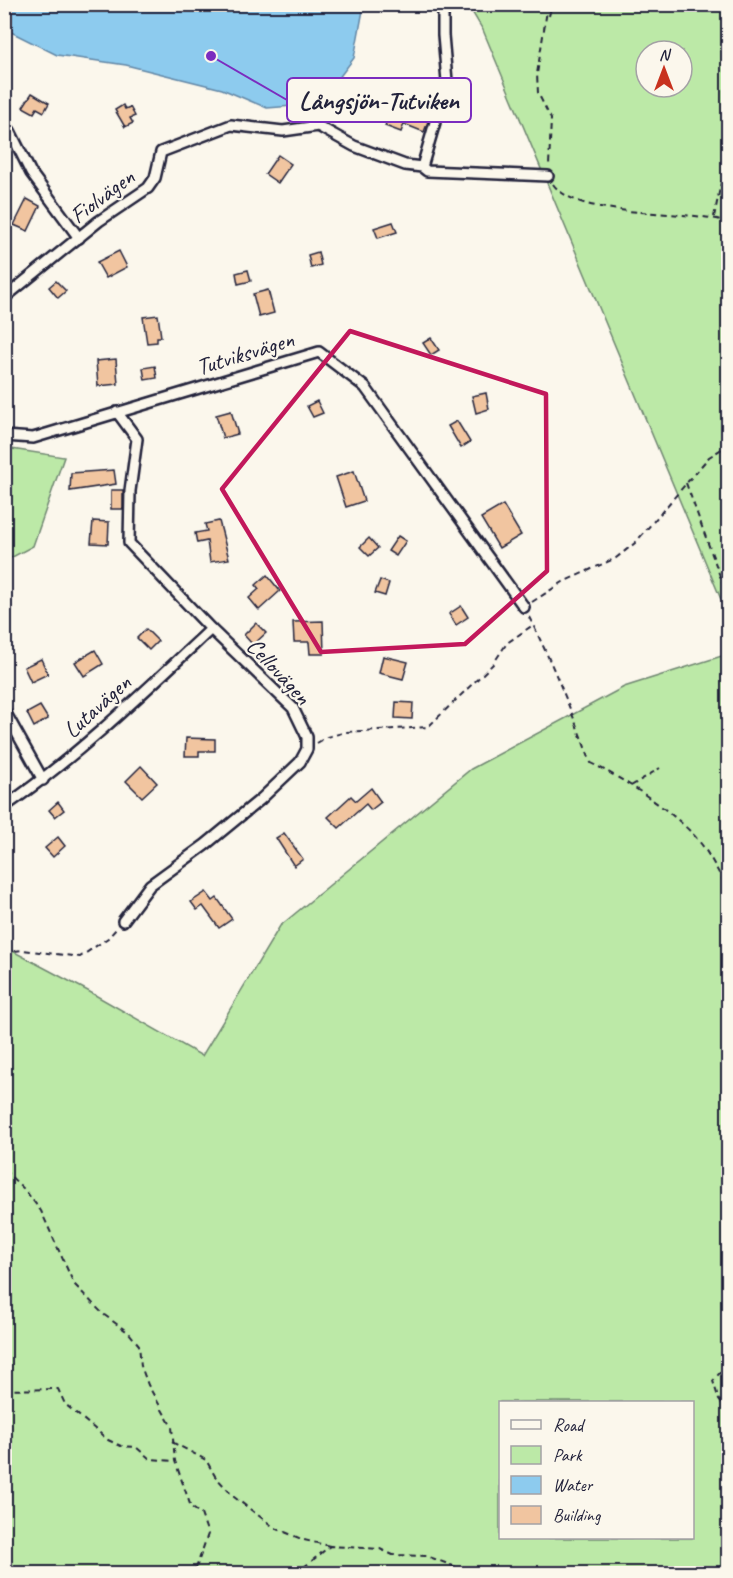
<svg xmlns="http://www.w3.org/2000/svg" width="733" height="1578" font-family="Caveat,sans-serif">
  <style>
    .green { fill: #bce9a7; stroke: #6f8671; stroke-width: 1.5; fill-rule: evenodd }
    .water { fill: #8dcbee; stroke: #6287a6; stroke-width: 1.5 }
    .building { fill: #f1c5a0; stroke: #22223b; stroke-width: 1.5 }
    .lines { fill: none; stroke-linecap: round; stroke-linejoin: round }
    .street-casing { stroke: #22223b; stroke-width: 14 }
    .path { stroke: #22223b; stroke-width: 2; stroke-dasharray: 6 4.5; stroke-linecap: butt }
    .street { stroke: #fbf7ec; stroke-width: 9 }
    .marked { fill: none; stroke: #c2185b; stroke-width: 4.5; stroke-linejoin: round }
    .labels { text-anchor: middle; stroke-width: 4.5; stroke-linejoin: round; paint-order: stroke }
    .street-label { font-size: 24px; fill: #22223b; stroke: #fbf7ec }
    .leader { fill: none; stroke: #7b2cbf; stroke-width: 2 }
    .callout-dot { fill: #7b2cbf; stroke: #fbf7ec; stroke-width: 2 }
    .callout { fill: #fbf7ec; stroke: #7b2cbf; stroke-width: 2 }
    .callout-label { font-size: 26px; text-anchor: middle; font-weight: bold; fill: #22223b }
  </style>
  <rect width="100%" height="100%" fill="#fbf7ec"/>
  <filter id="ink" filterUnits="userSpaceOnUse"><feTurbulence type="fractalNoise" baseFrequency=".0167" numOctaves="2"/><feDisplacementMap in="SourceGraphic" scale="12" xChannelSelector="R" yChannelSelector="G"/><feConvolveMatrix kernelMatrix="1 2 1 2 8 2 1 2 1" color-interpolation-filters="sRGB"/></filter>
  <g filter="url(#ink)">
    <g class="green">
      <path d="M 468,5 L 728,5 L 728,616 L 483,30 ZM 646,51 L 682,51 L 682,87 L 646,87 Z"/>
      <polygon points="5,448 64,457 33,546 5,561"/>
      <path d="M 728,654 L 728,1573 L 5,1573 L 5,947 L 88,991 L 202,1056 L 280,926 L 471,769 L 624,687 ZM 692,1402 L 692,1538 L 500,1538 L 500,1402 Z"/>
    </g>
    <polygon class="water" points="4,5 5,4 364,5 354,58 319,104 267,108 222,89 126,65 57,55 5,29"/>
    <g class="building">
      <polygon points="32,93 49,103 44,112 37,108 34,113 23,107"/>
      <polygon points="123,105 125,109 130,107 135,116 130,118 133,123 125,127 115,110"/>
      <polygon points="392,106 417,115 419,112 430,116 424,132 404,124 401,132 385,126"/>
      <polygon points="278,155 291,164 278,183 265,174"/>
      <polygon points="27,199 40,206 28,231 14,225"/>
      <polygon points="393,222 397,232 378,238 374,228"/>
      <polygon points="119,251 127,267 106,278 97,262"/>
      <polygon points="318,252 321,265 311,268 308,255"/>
      <polygon points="248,270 251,281 238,284 236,273"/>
      <polygon points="56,281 66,291 58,298 49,287"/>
      <polygon points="268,290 274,313 259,317 253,294"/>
      <polygon points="158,315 161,337 157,337 157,342 147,343 143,317"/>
      <polygon points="431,338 439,350 431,355 423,343"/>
      <polygon points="116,359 118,384 98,386 96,361"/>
      <polygon points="155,366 157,378 145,380 143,368"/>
      <polygon points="486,393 489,409 476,413 472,396"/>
      <polygon points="317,401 323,413 313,417 307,406"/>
      <polygon points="231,411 238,434 223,438 216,415"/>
      <polygon points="457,421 470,442 461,448 448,426"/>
      <polygon points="114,470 116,484 70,491 71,473"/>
      <polygon points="354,471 364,501 346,507 336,477"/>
      <rect x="111" y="490" width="12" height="19"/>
      <polygon points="503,505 521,535 499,548 481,518"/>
      <polygon points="93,521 109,522 108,544 91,543"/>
      <polygon points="219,521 229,559 210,562 207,541 197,543 195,533 207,531 205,524"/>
      <polygon points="398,536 406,541 396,556 388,551"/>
      <polygon points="369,538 378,548 369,556 360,547"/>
      <polygon points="267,575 280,591 259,610 249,598 259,589 256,585"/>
      <polygon points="380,580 389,583 385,596 375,593"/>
      <polygon points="461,606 468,617 456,625 449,614"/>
      <polygon points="323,621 324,654 310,654 309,642 294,642 293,622"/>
      <polygon points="256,623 266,633 253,645 244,635"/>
      <polygon points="146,629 158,641 149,650 137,638"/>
      <polygon points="95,650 103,664 84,676 75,662"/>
      <polygon points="383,656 408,662 403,679 379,673"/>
      <polygon points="41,659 48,674 31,682 24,667"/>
      <polygon points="396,702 413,703 412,719 395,718"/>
      <polygon points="40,706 48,719 34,727 27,713"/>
      <polygon points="186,738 215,739 215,751 199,751 199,756 185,756"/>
      <polygon points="141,766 157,783 142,797 126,781"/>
      <polygon points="371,788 381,802 371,810 366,804 339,828 328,817 351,796 356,801"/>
      <polygon points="58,802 64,810 55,817 49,810"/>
      <polygon points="284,833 303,859 294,866 276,838"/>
      <polygon points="58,837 65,846 53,857 45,848"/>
      <polygon points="206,892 213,901 217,898 232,919 219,928 203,906 197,910 191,902"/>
    </g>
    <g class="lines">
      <g class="street-casing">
        <g id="street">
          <polyline points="4,126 10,131 31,173 79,238"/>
          <polyline points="422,167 447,81 443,35 443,4"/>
          <polyline points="4,298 99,221 148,188 155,178 161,152 231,125 283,131 318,126 354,146 405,165 422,167 427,171 548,176"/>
          <polyline points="117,412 137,439 130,491 129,543 211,629 293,708 307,737 307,749 300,762 261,799 205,845 150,885 123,921"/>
          <polyline points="4,436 33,438 319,352 365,387 524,607"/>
          <polyline points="4,710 43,780"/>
          <path d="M 4,807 C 79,755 145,691 211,629"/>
        </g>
      </g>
      <g class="path">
        <polyline points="548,4 537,74 538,93 551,119 549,166"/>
        <polyline points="716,4 728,17"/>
        <polyline points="549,16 552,4"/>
        <path d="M 553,184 C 579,221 688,208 728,222"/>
        <polyline points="714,217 721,183 728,168"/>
        <polyline points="686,483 728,598"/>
        <polyline points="532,602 563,582 616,558 635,543 709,457 728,445"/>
        <path d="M 529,617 C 553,664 572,713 591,763 C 624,779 680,815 702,845 C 710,856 716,868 723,880 L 728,883"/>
        <polyline points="317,743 327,737 346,732 428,727 493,664 507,643 533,625"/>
        <polyline points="631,786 660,768"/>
        <polyline points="4,952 23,950 80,957 108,938 117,928"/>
        <polyline points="4,1170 25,1190 41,1211 74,1284 103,1314 129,1333 139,1345 141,1366 148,1385 172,1427 175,1461 191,1507 201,1514 208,1534 194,1574"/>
        <polyline points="728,1363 713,1381 719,1400 728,1411"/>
        <polyline points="4,1390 58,1389 65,1404 108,1440 121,1446 136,1447 150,1459 175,1461"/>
        <polyline points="172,1442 206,1460 215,1476 234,1497 275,1528 304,1540 330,1546"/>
        <polyline points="262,1574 303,1568 330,1546 380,1549 393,1555 427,1556 474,1574"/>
      </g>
      <use href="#street" class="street"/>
    </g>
  </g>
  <path class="marked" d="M 350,331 L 546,394 L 547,571 L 465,644 L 321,652 L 222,489 Z"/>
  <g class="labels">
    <g class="street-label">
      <text transform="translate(102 196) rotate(-37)" y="8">Fiolvägen</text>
      <text transform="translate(245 353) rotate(-17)" y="8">Tutviksvägen</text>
      <text transform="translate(279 671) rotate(47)" y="8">Cellovägen</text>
      <text transform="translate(97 706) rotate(-42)" y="8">Lutavägen</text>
    </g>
  </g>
  <path class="leader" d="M211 56L287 100"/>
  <circle class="callout-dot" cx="211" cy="56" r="6"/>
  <rect class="callout" x="287" y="78" width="184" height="44" rx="6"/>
  <g class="callout-label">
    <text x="379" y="109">Långsjön-Tutviken</text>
  </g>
  <rect width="733" height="1578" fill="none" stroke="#fbf7ec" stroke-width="24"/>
  <rect x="12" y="12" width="709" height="1554" fill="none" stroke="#22223b" stroke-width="2" filter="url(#ink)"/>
  <rect x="499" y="1401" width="195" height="138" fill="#fbf7ec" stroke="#a4a2a5" stroke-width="1.5"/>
  <rect x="511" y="1420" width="30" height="9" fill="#fbf7ec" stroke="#a4a2a5" stroke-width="1.5"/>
  <text x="553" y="1431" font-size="18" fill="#22223b">Road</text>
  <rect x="511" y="1446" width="30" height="18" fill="#bce9a7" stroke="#a4a2a5" stroke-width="1.5"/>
  <text x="553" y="1461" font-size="18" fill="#22223b">Park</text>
  <rect x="511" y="1476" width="30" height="18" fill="#8dcbee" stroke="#a4a2a5" stroke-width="1.5"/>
  <text x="553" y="1491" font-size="18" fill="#22223b">Water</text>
  <rect x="511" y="1506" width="30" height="18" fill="#f1c5a0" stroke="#a4a2a5" stroke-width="1.5"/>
  <text x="553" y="1521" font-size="18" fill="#22223b">Building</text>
  <g transform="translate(664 69)"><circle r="28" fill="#fbf7ec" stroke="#a4a2a5" stroke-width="1.5"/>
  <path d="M0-4.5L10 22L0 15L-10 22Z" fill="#c8321e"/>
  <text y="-9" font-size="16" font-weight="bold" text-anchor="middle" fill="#22223b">N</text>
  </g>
</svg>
